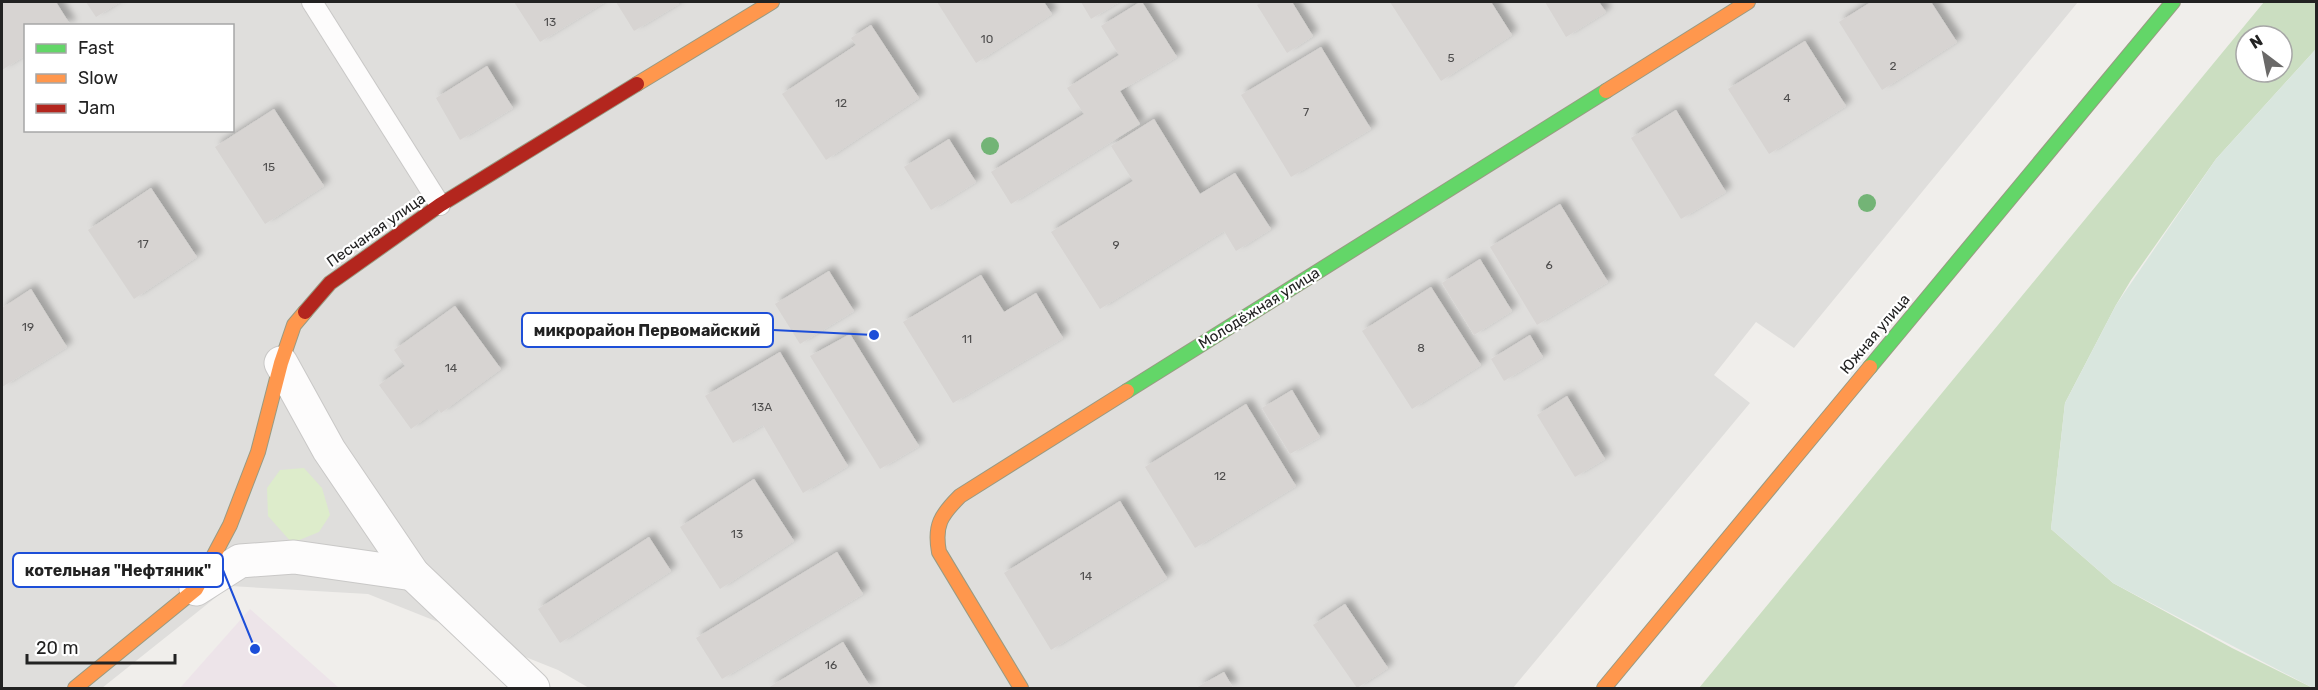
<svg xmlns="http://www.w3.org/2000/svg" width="2318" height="690" font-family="Rubik,sans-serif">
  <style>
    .residential { fill: #dfdedc; fill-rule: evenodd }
    .industrial { fill: #ede4e9 }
    .grass { fill: #ddeccb }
    .forest { fill: #cbdec1; fill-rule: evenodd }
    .wetland { fill: #d9e6de }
    .building { fill: #d7d4d2; filter: url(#shadow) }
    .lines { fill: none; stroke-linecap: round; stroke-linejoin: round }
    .lane-casing { stroke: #c9c8c7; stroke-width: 22 }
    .street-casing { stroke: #c9c8c7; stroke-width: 35 }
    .fast-casing { stroke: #999a82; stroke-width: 16 }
    .slow-casing { stroke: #999a82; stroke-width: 16 }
    .jam-casing { stroke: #999a82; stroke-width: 16 }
    .lane { stroke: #fdfcfc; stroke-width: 20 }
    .street { stroke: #fdfcfc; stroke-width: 33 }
    .fast { stroke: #63d668; stroke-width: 14 }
    .slow { stroke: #ff974d; stroke-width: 14 }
    .jam { stroke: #b3261e; stroke-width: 14 }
    .tree { fill: #73b476 }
    .labels { text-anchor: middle; stroke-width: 4.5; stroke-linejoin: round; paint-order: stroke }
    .number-label { font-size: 12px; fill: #4f4e4e }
    .street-label { font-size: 15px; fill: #222; stroke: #fff }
    .leader { fill: none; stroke: #1d4ed8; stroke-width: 2 }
    .callout-dot { fill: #1d4ed8; stroke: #fff; stroke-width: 2 }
    .callout { fill: #fff; stroke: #1d4ed8; stroke-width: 2 }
    .callout-label { font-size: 16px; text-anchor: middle; font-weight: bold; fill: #222 }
  </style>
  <defs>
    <filter id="shadow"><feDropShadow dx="5.5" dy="-5.5" stdDeviation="3" flood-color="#0004"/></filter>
  </defs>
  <rect width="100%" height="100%" fill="#f0eeeb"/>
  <path class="residential" d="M 2,2 L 2078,2 L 1794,348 L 1756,322 L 1714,375 L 1750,403 L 1513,688 L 589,688 L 558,670 L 368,594 L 230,586 L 102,688 L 2,688 ZM 26,26 L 232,26 L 232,130 L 26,130 Z"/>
  <polygon class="industrial" points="250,609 339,688 180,688"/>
  <polygon class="grass" points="304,468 322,488 330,515 319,532 292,543 268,516 267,488 280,470"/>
  <path class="forest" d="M 2264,2 L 2316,2 L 2316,49 L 2216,159 L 2131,280 L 2116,305 L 2065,403 L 2051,529 L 2113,583 L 2232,648 L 2313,688 L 1699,688 ZM 2246,36 L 2282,36 L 2282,72 L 2246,72 Z"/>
  <polygon class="wetland" points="2316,49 2316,688 2313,688 2113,583 2051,529 2065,403 2116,305 2216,159"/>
  <g class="building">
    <polygon points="2,2 56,2 71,26 26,26 26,55 2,70"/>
    <polygon points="86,2 120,2 96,17"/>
    <polygon points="514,2 605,2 540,42"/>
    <polygon points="616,2 677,2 679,4 634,31"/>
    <polygon points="937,2 1044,2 1052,14 976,63"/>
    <polygon points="1081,2 1119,2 1091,19"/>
    <polygon points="1140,2 1142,2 1177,57 1120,91 1140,124 1011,204 991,172 1084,114 1067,88 1119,55 1101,26"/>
    <polygon points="1263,2 1292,2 1313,36 1287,53 1257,5"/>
    <polygon points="1390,2 1491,2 1512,35 1441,81"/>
    <polygon points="1545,2 1599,2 1606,12 1566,37"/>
    <polygon points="1871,2 1931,2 1957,42 1882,90 1839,22"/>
    <polygon points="871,25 919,98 826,160 782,94 856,45 851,38"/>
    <polygon points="1805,41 1846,106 1769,154 1728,89"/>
    <polygon points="1321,47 1371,129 1291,177 1241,95"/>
    <polygon points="487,66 513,108 460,140 436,98"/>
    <polygon points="274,109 324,186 265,224 215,147"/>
    <polygon points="1676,110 1726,192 1681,219 1631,138"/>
    <polygon points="1154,119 1200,194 1235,173 1271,229 1236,251 1224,231 1100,309 1051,232 1133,181 1111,146"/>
    <polygon points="949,139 976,182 931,210 904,167"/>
    <polygon points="151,188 197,257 134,299 88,230"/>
    <polygon points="1560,204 1608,282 1537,325 1490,247"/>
    <polygon points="1480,259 1512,311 1474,335 1442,283"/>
    <polygon points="829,271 854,311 800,344 775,304"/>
    <polygon points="981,275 1004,312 1036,293 1063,338 953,403 903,322"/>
    <polygon points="1431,287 1481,365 1412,409 1362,331"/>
    <polygon points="31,289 67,347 2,387 2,308"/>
    <polygon points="455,306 501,369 441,413 438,409 411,429 379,385 405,366 394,350"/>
    <polygon points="850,334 919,446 880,469 810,356"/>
    <polygon points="1530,335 1543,357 1504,381 1491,359"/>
    <polygon points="780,352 848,466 803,493 763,425 733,443 705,396"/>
    <polygon points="1292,390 1320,437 1290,454 1262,408"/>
    <polygon points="1567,396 1605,459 1575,477 1537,415"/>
    <polygon points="1246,404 1296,486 1195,548 1145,467"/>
    <polygon points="754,479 794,541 720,589 680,527"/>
    <polygon points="1120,501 1167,578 1051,650 1004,573"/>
    <polygon points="649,537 671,571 560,643 538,609"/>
    <polygon points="837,552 863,594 722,679 696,638"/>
    <polygon points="1345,604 1388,668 1357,688 1313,625"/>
    <polygon points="843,642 871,688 768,688"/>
    <polygon points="1224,672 1233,688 1196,688"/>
  </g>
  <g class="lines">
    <g class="lane-casing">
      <polyline id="lane" points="312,2 440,205"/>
    </g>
    <g class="street-casing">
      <g id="street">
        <polyline points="281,363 329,450 413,574 533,688"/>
        <polyline points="196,589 240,561 294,557 413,574"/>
      </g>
    </g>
    <g class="fast-casing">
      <g id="fast">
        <polyline points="1870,367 2173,2"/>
        <polyline points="1127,391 1606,91"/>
      </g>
    </g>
    <g class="slow-casing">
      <g id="slow">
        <polyline points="637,84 772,2"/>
        <polyline points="1606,91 1748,2"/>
        <polyline points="75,688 196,589 230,525 258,452 281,363 294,325 305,312"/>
        <path d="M 1021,688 L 939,552 C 934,525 941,515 960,496 L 1127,391"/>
        <polyline points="1604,688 1870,367"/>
      </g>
    </g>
    <g class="jam-casing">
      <polyline id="jam" points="305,312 330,283 440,205 637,84"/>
    </g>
    <use href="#lane" class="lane"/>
    <use href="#street" class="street"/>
    <use href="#fast" class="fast"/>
    <use href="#slow" class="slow"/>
    <use href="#jam" class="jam"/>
  </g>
  <g class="tree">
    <circle cx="990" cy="146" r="9"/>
    <circle cx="1867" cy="203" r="9"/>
  </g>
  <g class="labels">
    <g class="number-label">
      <text x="550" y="26">13</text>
      <text x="987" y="43">10</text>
      <text x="1451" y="62">5</text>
      <text x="1893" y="70">2</text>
      <text x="1787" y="102">4</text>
      <text x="841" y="107">12</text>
      <text x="1306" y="116">7</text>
      <text x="269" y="171">15</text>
      <text x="143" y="248">17</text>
      <text x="1116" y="249">9</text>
      <text x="1549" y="269">6</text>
      <text x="28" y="331">19</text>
      <text x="967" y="343">11</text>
      <text x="1421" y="352">8</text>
      <text x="451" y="372">14</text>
      <text x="762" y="411">13А</text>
      <text x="1220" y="480">12</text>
      <text x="737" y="538">13</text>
      <text x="1086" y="580">14</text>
      <text x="831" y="669">16</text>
    </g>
    <g class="street-label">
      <text transform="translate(376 230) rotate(-35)" y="5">Песчаная улица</text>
      <text transform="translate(1259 308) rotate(-32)" y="5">Молодёжная улица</text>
      <text transform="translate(1875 334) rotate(-50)" y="5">Южная улица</text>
    </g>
  </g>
  <path class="leader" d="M874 335L773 330M255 649L223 570"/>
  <g class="callout-dot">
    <circle cx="874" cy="335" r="6"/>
    <circle cx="255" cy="649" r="6"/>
  </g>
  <g class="callout">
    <rect x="522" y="313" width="251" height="34" rx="6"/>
    <rect x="13" y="553" width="210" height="34" rx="6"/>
  </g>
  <g class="callout-label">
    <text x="647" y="336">микрорайон Первомайский</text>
    <text x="118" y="576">котельная "Нефтяник"</text>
  </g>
  <rect width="2318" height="690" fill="none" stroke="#222222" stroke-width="6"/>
  <rect x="24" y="24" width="210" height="108" fill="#ffffff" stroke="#a7a7a7" stroke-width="1.5"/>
  <rect x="36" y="44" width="30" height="9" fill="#63d668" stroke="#a7a7a7" stroke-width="1.5"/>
  <text x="78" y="54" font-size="18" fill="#222222">Fast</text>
  <rect x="36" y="74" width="30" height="9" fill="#ff974d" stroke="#a7a7a7" stroke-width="1.5"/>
  <text x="78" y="84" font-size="18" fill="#222222">Slow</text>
  <rect x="36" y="104" width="30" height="9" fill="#b3261e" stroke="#a7a7a7" stroke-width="1.5"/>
  <text x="78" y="114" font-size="18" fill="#222222">Jam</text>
  <g transform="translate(2264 54) rotate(328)"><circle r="28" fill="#ffffff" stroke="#a7a7a7" stroke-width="1.5"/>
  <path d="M0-4.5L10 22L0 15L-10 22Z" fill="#6a6968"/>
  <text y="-9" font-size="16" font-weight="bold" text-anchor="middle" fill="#222222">N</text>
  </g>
  <path d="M27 654v9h148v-9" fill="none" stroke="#222222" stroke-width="3"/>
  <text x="36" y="654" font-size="18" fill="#222222" stroke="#ffffff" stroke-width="4.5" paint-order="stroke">20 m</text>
</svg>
